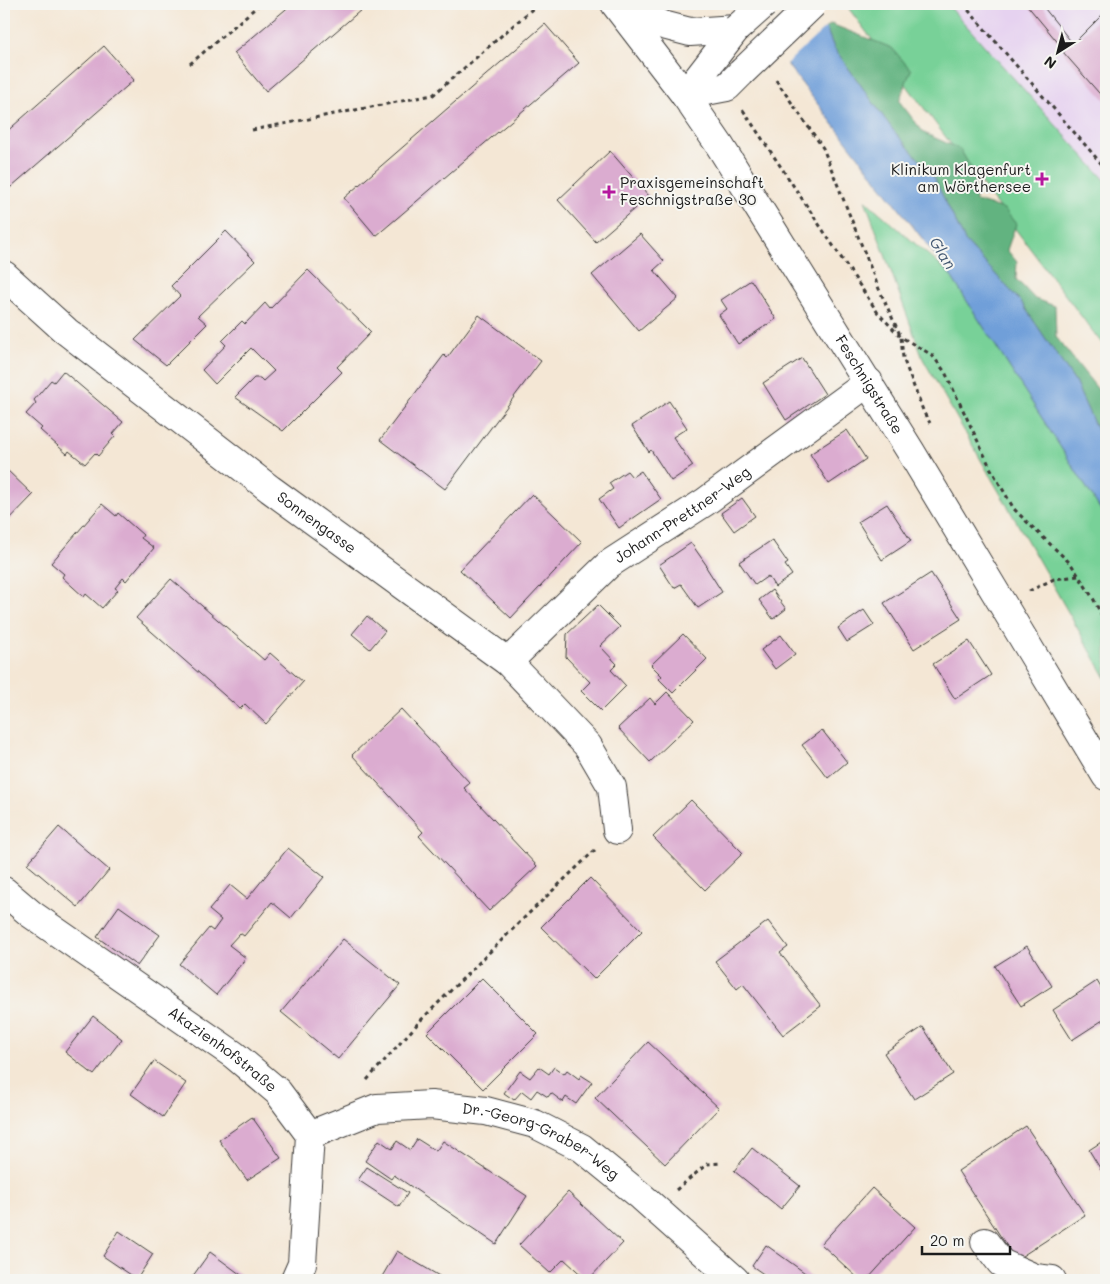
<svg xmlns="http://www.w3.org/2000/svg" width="1110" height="1284" font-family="Mali,sans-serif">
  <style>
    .built { fill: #e6d2f0 }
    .green { fill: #78d198; stroke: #4a765a }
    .forest { fill: #62b380; stroke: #3f684e }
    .water { fill: #709fd9; stroke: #465e7a }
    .pier { fill: #f4e7d5 }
    .building { fill: #dbacd0 }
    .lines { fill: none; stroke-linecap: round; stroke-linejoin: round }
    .minor-casing { stroke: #3c3a38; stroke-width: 30 }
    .path { stroke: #3c3a38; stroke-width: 3; stroke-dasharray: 4 4; stroke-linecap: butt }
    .minor { stroke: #fff; stroke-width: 28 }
    .minor-bridge-casing { stroke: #3c3a38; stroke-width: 30; stroke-linecap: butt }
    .minor-bridge { stroke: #fff; stroke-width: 28 }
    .poi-dot { fill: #b5179e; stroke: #f6f6f2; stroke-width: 2 }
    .labels { text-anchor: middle; stroke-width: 4; stroke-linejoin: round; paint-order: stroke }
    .poi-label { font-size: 15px; fill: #1c1c1c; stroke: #f6f6f2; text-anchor: end }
    .street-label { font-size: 15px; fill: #1c1c1c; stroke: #f6f6f2 }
    .water-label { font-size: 16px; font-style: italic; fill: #425771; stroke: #f6f6f2 }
  </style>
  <rect width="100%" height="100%" fill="#f6f6f2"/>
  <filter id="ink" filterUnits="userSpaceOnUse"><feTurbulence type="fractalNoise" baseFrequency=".02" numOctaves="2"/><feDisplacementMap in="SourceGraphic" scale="10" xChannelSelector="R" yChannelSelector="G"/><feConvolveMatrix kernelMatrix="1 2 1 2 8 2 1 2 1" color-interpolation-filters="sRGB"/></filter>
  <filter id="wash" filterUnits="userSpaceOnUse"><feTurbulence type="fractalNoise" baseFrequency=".0096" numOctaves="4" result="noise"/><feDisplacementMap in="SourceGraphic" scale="20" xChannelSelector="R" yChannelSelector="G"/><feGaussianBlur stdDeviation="1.12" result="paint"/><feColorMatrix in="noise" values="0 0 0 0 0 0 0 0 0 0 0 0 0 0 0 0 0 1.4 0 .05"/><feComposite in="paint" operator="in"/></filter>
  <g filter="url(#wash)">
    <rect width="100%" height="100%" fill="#f4e7d5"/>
    <polygon class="built" points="845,4 1106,4 1106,349 849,9"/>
    <g class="green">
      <polygon points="855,4 947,4 1106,181 1106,349 849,9"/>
      <polygon points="865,200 949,273 1106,518 1106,678 923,359"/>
    </g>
    <polygon class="forest" points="831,24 892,48 911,70 899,101 924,133 960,149 974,173 976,201 1004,209 1016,224 1007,250 1017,262 1016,279 1035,299 1055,306 1056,337 1104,397 1106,404 1106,438 1102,441 1075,382 1021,302 965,241 932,174 893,130 834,48 826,28"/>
    <polygon class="water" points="740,4 804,4 826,28 834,48 893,130 932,174 965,241 1021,302 1075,382 1102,441 1106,447 1106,518 949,273"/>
    <polygon class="pier" points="751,4 808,4 827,26 785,65 742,10"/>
    <g id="blocks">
      <g class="building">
        <polygon points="292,4 368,4 266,91 234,53"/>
        <polygon points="1026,4 1041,4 1073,44 1106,11 1106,101 1063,52 1065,51"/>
        <polygon points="545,24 579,63 376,236 344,198"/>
        <polygon points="104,46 134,80 4,193 4,134"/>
        <polygon points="610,151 649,196 596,242 558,200"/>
        <polygon points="226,231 255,261 198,316 207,324 166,365 135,340 180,296 171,286"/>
        <polygon points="640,234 664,261 654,270 678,298 639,331 592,275"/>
        <polygon points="308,270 371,332 337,367 342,372 283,431 235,397 254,378 260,378 263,381 274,371 251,348 215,384 202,370 226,345 222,341 242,321 245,324 265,303 270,309"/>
        <polygon points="751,280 776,319 738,344 719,315 727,309 721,300"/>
        <polygon points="479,315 541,361 445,489 380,440 444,355 447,358"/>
        <polygon points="802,358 825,394 786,420 763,383"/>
        <polygon points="63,371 123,422 113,434 115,436 98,456 95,453 85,464 69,451 67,454 40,430 42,428 26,414 36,403 34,400 51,380 54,382"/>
        <polygon points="669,401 687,428 673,437 693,466 671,481 651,450 649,452 632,426"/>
        <polygon points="847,430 866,459 829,484 810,454"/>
        <polygon points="4,467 33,495 4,525"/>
        <polygon points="627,471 632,477 641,471 661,499 619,528 599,499 613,489 609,483"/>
        <polygon points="532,494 582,542 511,618 460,570"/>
        <polygon points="742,498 755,516 734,531 721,513"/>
        <polygon points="102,504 116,516 118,513 143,535 141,538 154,548 126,581 123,578 115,588 118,590 102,608 86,594 84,597 62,577 64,574 51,563"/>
        <polygon points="887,504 911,541 882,560 858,522"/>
        <polygon points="772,540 788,563 785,565 792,575 775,587 768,576 755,585 739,562"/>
        <polygon points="691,543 707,566 706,567 722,592 698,608 681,584 674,588 659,565"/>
        <polygon points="931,573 961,619 914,649 884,603"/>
        <polygon points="171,579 264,660 270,653 303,682 266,724 245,704 240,709 136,618"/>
        <polygon points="772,590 786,609 773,619 759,600"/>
        <polygon points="598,605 620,627 600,646 617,664 611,670 626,686 601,711 581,691 590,682 566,657 567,634"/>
        <polygon points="864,610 874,625 847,642 838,628"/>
        <polygon points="367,616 385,631 370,649 352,634"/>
        <polygon points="683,634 707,659 673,693 659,679 662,676 651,665"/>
        <polygon points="781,635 795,654 775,669 761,650"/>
        <polygon points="969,641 991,675 955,699 933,664"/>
        <polygon points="667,692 694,720 650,762 618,728 650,698 655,704"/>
        <polygon points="401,709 470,783 464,788 537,866 489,911 419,836 423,832 352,755"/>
        <polygon points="822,730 847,762 828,778 802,745"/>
        <polygon points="691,800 743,853 705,890 653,837"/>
        <polygon points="59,827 109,870 78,907 27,864"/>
        <polygon points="288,848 324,877 291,918 272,902 244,936 240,933 229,945 246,958 216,995 179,964 209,928 213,931 221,920 209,910 230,885 247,899"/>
        <polygon points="590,878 642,931 594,979 541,927"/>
        <polygon points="119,906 160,935 137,966 97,937"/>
        <polygon points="768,921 788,947 780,953 821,1006 783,1035 743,984 737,989 715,961"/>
        <polygon points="343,939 400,985 338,1059 281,1012"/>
        <polygon points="1027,946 1052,986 1021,1006 995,966"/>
        <polygon points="482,978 538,1034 483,1089 427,1033"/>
        <polygon points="1097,981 1106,996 1106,1018 1072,1040 1053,1010"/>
        <polygon points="93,1016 122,1039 94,1075 65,1052"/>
        <polygon points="923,1027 953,1074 914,1099 884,1053"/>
        <polygon points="648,1042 719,1108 665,1164 595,1098"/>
        <polygon points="154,1061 186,1083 163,1117 131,1094"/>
        <polygon points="539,1067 549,1074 554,1067 564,1074 567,1070 579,1079 581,1075 592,1082 576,1104 566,1097 563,1102 551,1093 548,1097 537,1090 531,1098 522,1091 514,1100 504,1093 520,1071 530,1078"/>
        <polygon points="252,1117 281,1158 247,1180 219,1140"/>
        <polygon points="1026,1126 1085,1215 1016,1260 958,1171"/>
        <polygon points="417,1139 436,1151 443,1141 527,1196 496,1244 394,1175 391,1179 365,1161 379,1140 392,1149 397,1141 410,1150"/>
        <polygon points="1106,1139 1106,1178 1089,1150"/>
        <polygon points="752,1148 800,1186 781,1209 734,1171"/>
        <polygon points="367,1167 408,1193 399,1207 358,1180"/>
        <polygon points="872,1188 915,1227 867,1280 860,1280 821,1244"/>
        <polygon points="568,1192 623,1243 588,1280 587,1280 564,1259 550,1273 519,1245"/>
        <polygon points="119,1231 153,1254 137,1279 103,1256"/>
        <polygon points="766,1245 815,1280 772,1280 752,1266"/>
        <polygon points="397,1251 446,1280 380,1280"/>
        <polygon points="210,1252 248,1280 190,1280"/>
      </g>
    </g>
  </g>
  <g filter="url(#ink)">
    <use href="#blocks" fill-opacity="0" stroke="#3c3a38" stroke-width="1"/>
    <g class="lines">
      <g class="minor-casing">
        <g id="minor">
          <path id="s1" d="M 615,4 L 685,95 L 720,146 L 911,452 L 1106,776"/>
          <polyline points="621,4 663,25 690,32 736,29"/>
          <polyline points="685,95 736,29"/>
          <polyline points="685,95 727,87 741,73"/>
          <path id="s2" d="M 4,275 L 66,331 L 270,489 L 508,662 L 588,746 L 612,787 L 617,830"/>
          <path id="s3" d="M 508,662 L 609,564 L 705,502 L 869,382"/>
          <path id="s4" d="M 4,891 L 31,914 L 234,1055 L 278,1092 L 310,1135 L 302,1264 L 295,1280"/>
          <path id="s5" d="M 310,1135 L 377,1108 L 431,1105 L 486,1111 L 535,1124 L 582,1148 L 642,1197 L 735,1280"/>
          <polyline points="985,1242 1001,1263 1035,1278 1052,1280"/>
        </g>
      </g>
      <g class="path">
        <polyline points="963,4 1106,169"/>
        <polyline points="190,64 260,4"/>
        <polyline points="776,80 823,148 879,289 901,337 903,358 924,413 930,423"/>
        <polyline points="743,110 878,313 901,337 932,355 945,372 991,469 1014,509 1028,523 1071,564 1093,598 1106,624"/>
        <polyline points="252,130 433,95 538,4"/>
        <polyline points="1029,591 1054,579 1079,576"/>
        <polyline points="367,1080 420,1021 523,919 596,849"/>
        <polyline points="676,1190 707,1164 721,1163"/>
      </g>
      <use href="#minor" class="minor"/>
      <g class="minor-bridge-casing">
        <g id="minor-bridge">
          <polyline points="736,29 764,4"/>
          <polyline points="741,73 813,4"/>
        </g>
      </g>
      <use href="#minor-bridge" class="minor-bridge"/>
    </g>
  </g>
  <g class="poi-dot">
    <path d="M1039.5 171.5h5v5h5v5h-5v5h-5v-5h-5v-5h5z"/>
    <path d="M606.5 184.5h5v5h5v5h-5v5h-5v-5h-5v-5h5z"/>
  </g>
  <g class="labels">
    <g class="poi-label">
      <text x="1031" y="175">Klinikum Klagenfurt<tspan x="1031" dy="17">am Wörthersee</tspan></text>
      <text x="620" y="188" text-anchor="start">Praxisgemeinschaft<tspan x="620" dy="17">Feschnigstraße 30</tspan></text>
    </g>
    <g class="street-label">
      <text dy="5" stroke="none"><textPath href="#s1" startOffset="458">Feschnigstraße</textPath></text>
      <text dy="5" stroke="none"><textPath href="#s3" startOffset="229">Johann-Prettner-Weg</textPath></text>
      <text dy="5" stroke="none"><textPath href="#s2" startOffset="399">Sonnengasse</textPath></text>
      <text dy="5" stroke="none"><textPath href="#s4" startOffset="270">Akazienhofstraße</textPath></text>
      <text dy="5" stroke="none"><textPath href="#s5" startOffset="244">Dr.-Georg-Graber-Weg</textPath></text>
    </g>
    <g class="water-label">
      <text transform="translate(943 253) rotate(58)" y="6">Glan</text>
    </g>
  </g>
  <rect width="1110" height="1284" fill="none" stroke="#f6f6f2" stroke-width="20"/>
  <g transform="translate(1058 52) rotate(216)" stroke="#f6f6f2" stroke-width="4" paint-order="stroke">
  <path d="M0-4L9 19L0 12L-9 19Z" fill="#1c1c1c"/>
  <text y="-8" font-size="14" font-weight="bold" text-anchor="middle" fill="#1c1c1c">N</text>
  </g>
  <path d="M922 1246v8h88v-8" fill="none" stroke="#1c1c1c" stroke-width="2.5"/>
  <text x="930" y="1246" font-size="15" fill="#1c1c1c" stroke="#f6f6f2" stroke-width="4" paint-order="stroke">20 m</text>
</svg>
